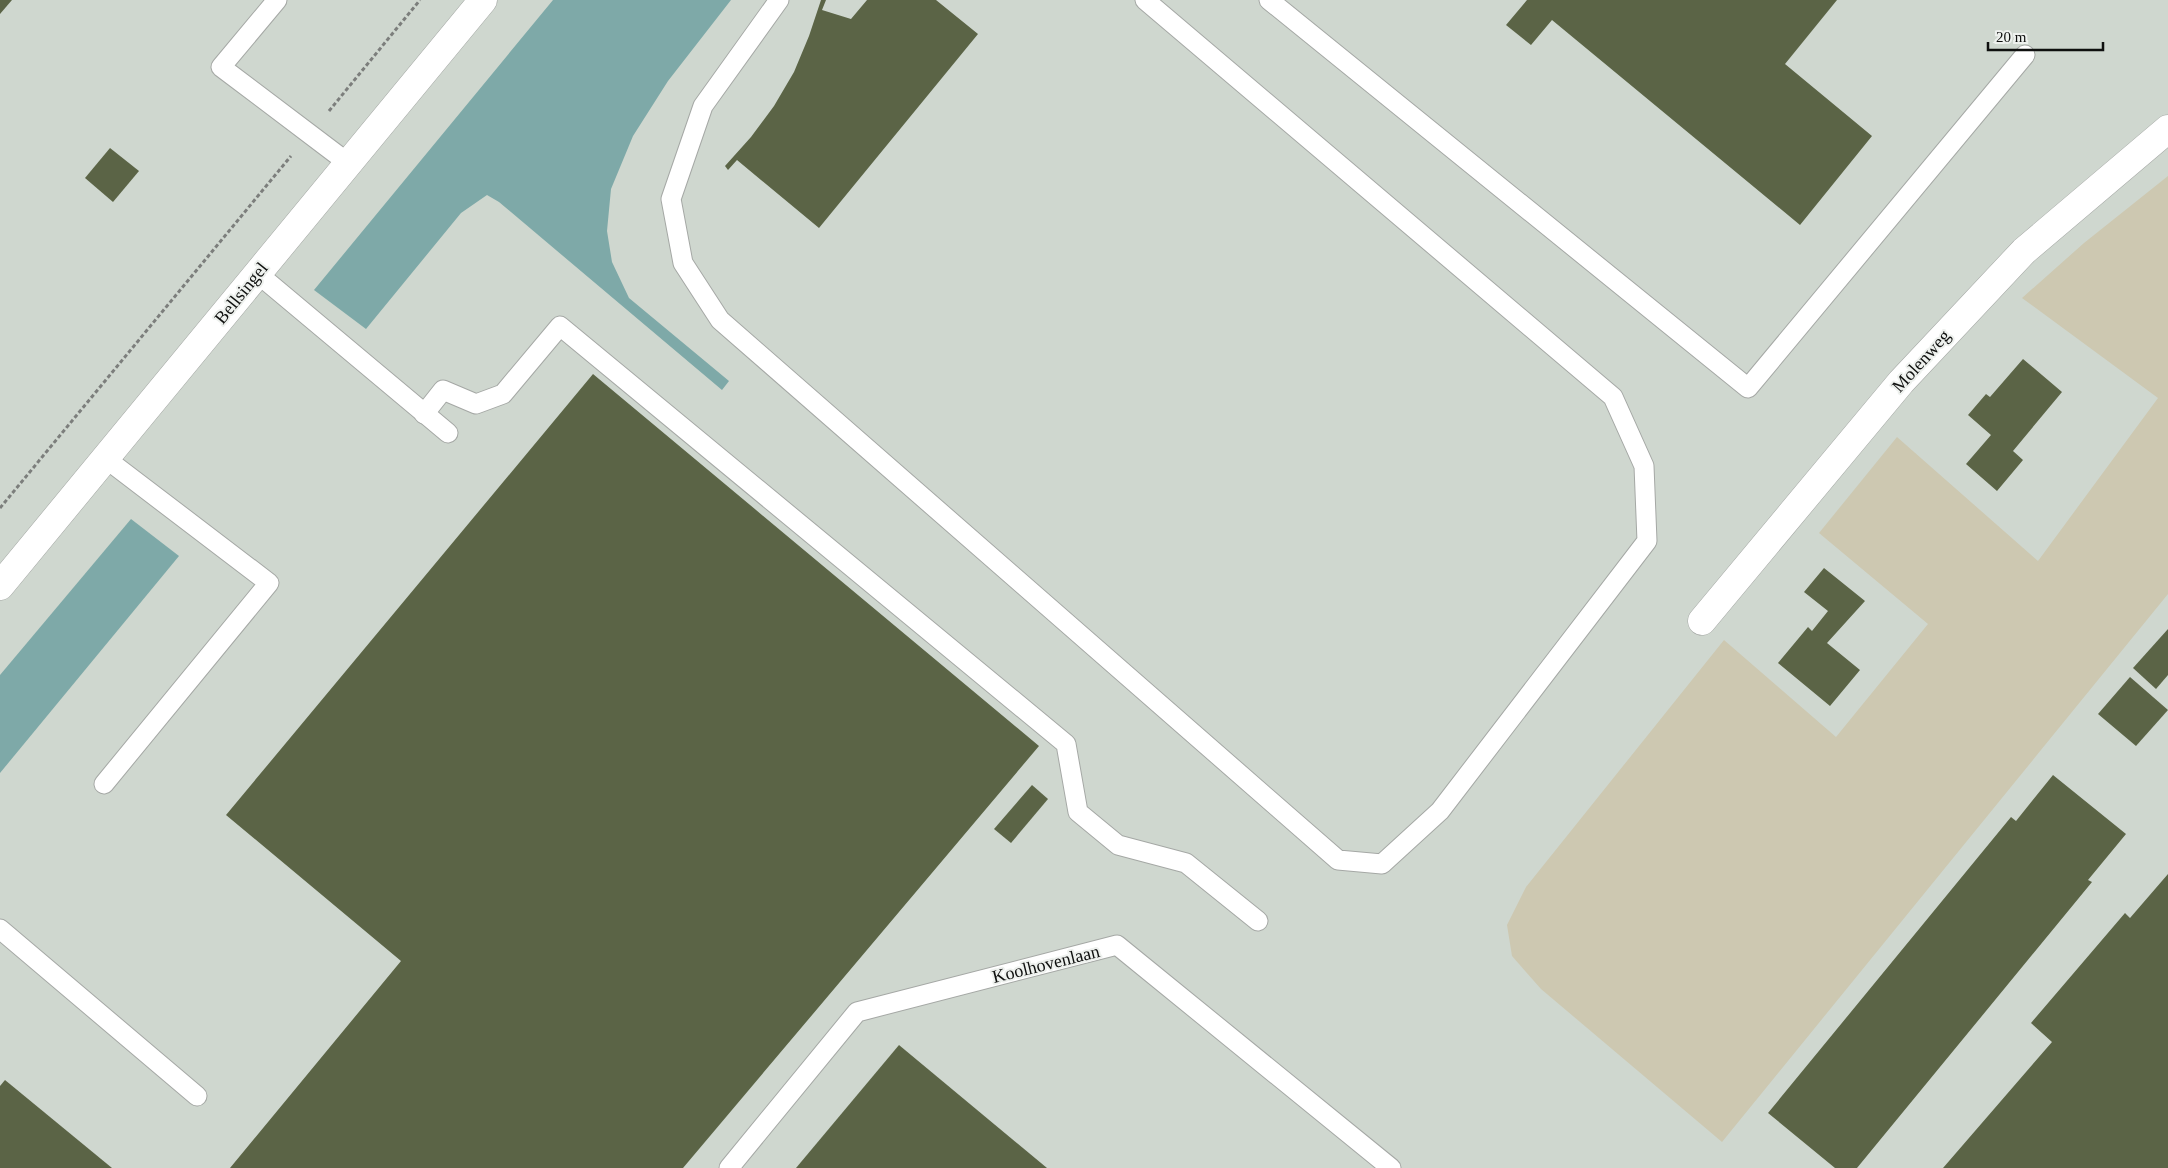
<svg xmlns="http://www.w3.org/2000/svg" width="2168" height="1168" font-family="'Times New Roman',serif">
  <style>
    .built { fill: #cfd7cf }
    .green { fill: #cdc8b1 }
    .water { fill: #7ea9a8 }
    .building { fill: #5b6446 }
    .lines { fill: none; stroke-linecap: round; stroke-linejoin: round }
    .lane-casing { stroke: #a5a8a5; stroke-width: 21 }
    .street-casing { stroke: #a5a8a5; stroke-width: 29 }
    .path { stroke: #7c7e7c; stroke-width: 3; stroke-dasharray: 4 2.5; stroke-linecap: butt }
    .lane { stroke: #fff; stroke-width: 19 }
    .street { stroke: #fff; stroke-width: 28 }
    .labels { text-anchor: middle; stroke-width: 4; stroke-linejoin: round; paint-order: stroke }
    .street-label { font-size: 18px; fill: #0f100f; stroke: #eef1ee }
  </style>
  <rect width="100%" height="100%" fill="#e1e4e1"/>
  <rect class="built" x="0" y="0" width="2168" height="1168"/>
  <polygon class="green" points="2168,176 2168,594 1722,1142 1541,989 1512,956 1507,925 1526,887 1724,640 1836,737 1928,624 1819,533 1897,437 2038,561 2158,398 2022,298 2084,243"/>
  <g class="water">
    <polygon points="553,0 731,0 668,81 633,136 611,189 607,231 612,262 629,298 729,381 722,390 499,202 487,195 461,213 366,329 314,290"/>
    <polygon points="131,519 179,556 0,773 0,675"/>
  </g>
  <g class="building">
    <polygon points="0,0 12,0 0,14"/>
    <polygon points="821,0 826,0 822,10 851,19 867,0 936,0 978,34 819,228 737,160 728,170 725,166 751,137 774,106 794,72 809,36"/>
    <polygon points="1527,0 1837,0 1785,64 1872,136 1800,225 1552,20 1531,45 1506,25"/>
    <polygon points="110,148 139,171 113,202 85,178"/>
    <polygon points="2023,359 2062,392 2013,451 2023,460 1997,491 1966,464 1991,435 1968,415 1986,394 1990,397"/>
    <polygon points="593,374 1039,746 683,1168 230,1168 401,961 226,815"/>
    <polygon points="1824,568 1865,601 1827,643 1860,670 1830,706 1778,663 1808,627 1812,631 1828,611 1804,592"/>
    <polygon points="2168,629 2168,675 2156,689 2133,668"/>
    <polygon points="2130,677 2168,710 2136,746 2098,714"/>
    <polygon points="2053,775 2126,834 2088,880 2092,882 1857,1168 1835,1168 1768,1113 2011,817 2016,821"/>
    <polygon points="1032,785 1048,799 1011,843 994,829"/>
    <polygon points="2168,874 2168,1168 1943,1168 2052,1042 2031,1023 2125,913 2130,918"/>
    <polygon points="899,1045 1047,1168 796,1168"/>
    <polygon points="5,1080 112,1168 0,1168 0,1086"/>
  </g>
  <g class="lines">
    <g class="lane-casing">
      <g id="lane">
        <polyline points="277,0 221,67 348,163"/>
        <polyline points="779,0 703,106 671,199 683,263 720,320 1338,860 1382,864 1440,811 1647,541 1644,466 1613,397 1145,0"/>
        <polyline points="1269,0 1748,388 2025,55"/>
        <polyline points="257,273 448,433"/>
        <polyline points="424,414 443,390 476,404 503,394 560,326 1066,744 1078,812 1118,845 1186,863 1258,921"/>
        <polyline points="104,784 269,583 105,458"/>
        <polyline points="0,929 197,1096"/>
        <polyline points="729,1168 857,1012 1117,945 1391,1168"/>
      </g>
    </g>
    <g class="street-casing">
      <g id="street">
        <polyline points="0,586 483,0"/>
        <polyline points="1702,621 1901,382 2024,251 2168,129"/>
      </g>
    </g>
    <g class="path">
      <polyline points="329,111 420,0"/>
      <polyline points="0,508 291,156"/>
    </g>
    <use href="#lane" class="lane"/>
    <use href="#street" class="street"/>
  </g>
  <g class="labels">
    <g class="street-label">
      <text transform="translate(241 293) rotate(-51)" y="6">Bellsingel</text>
      <text transform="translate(1921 361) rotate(-48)" y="6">Molenweg</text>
      <text transform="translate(1046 964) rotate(-14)" y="6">Koolhovenlaan</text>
    </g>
  </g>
  <path d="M1988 42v8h115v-8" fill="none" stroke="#0f100f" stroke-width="2.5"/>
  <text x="1996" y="42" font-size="15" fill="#0f100f" stroke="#eef1ee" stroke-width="4" paint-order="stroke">20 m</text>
</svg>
